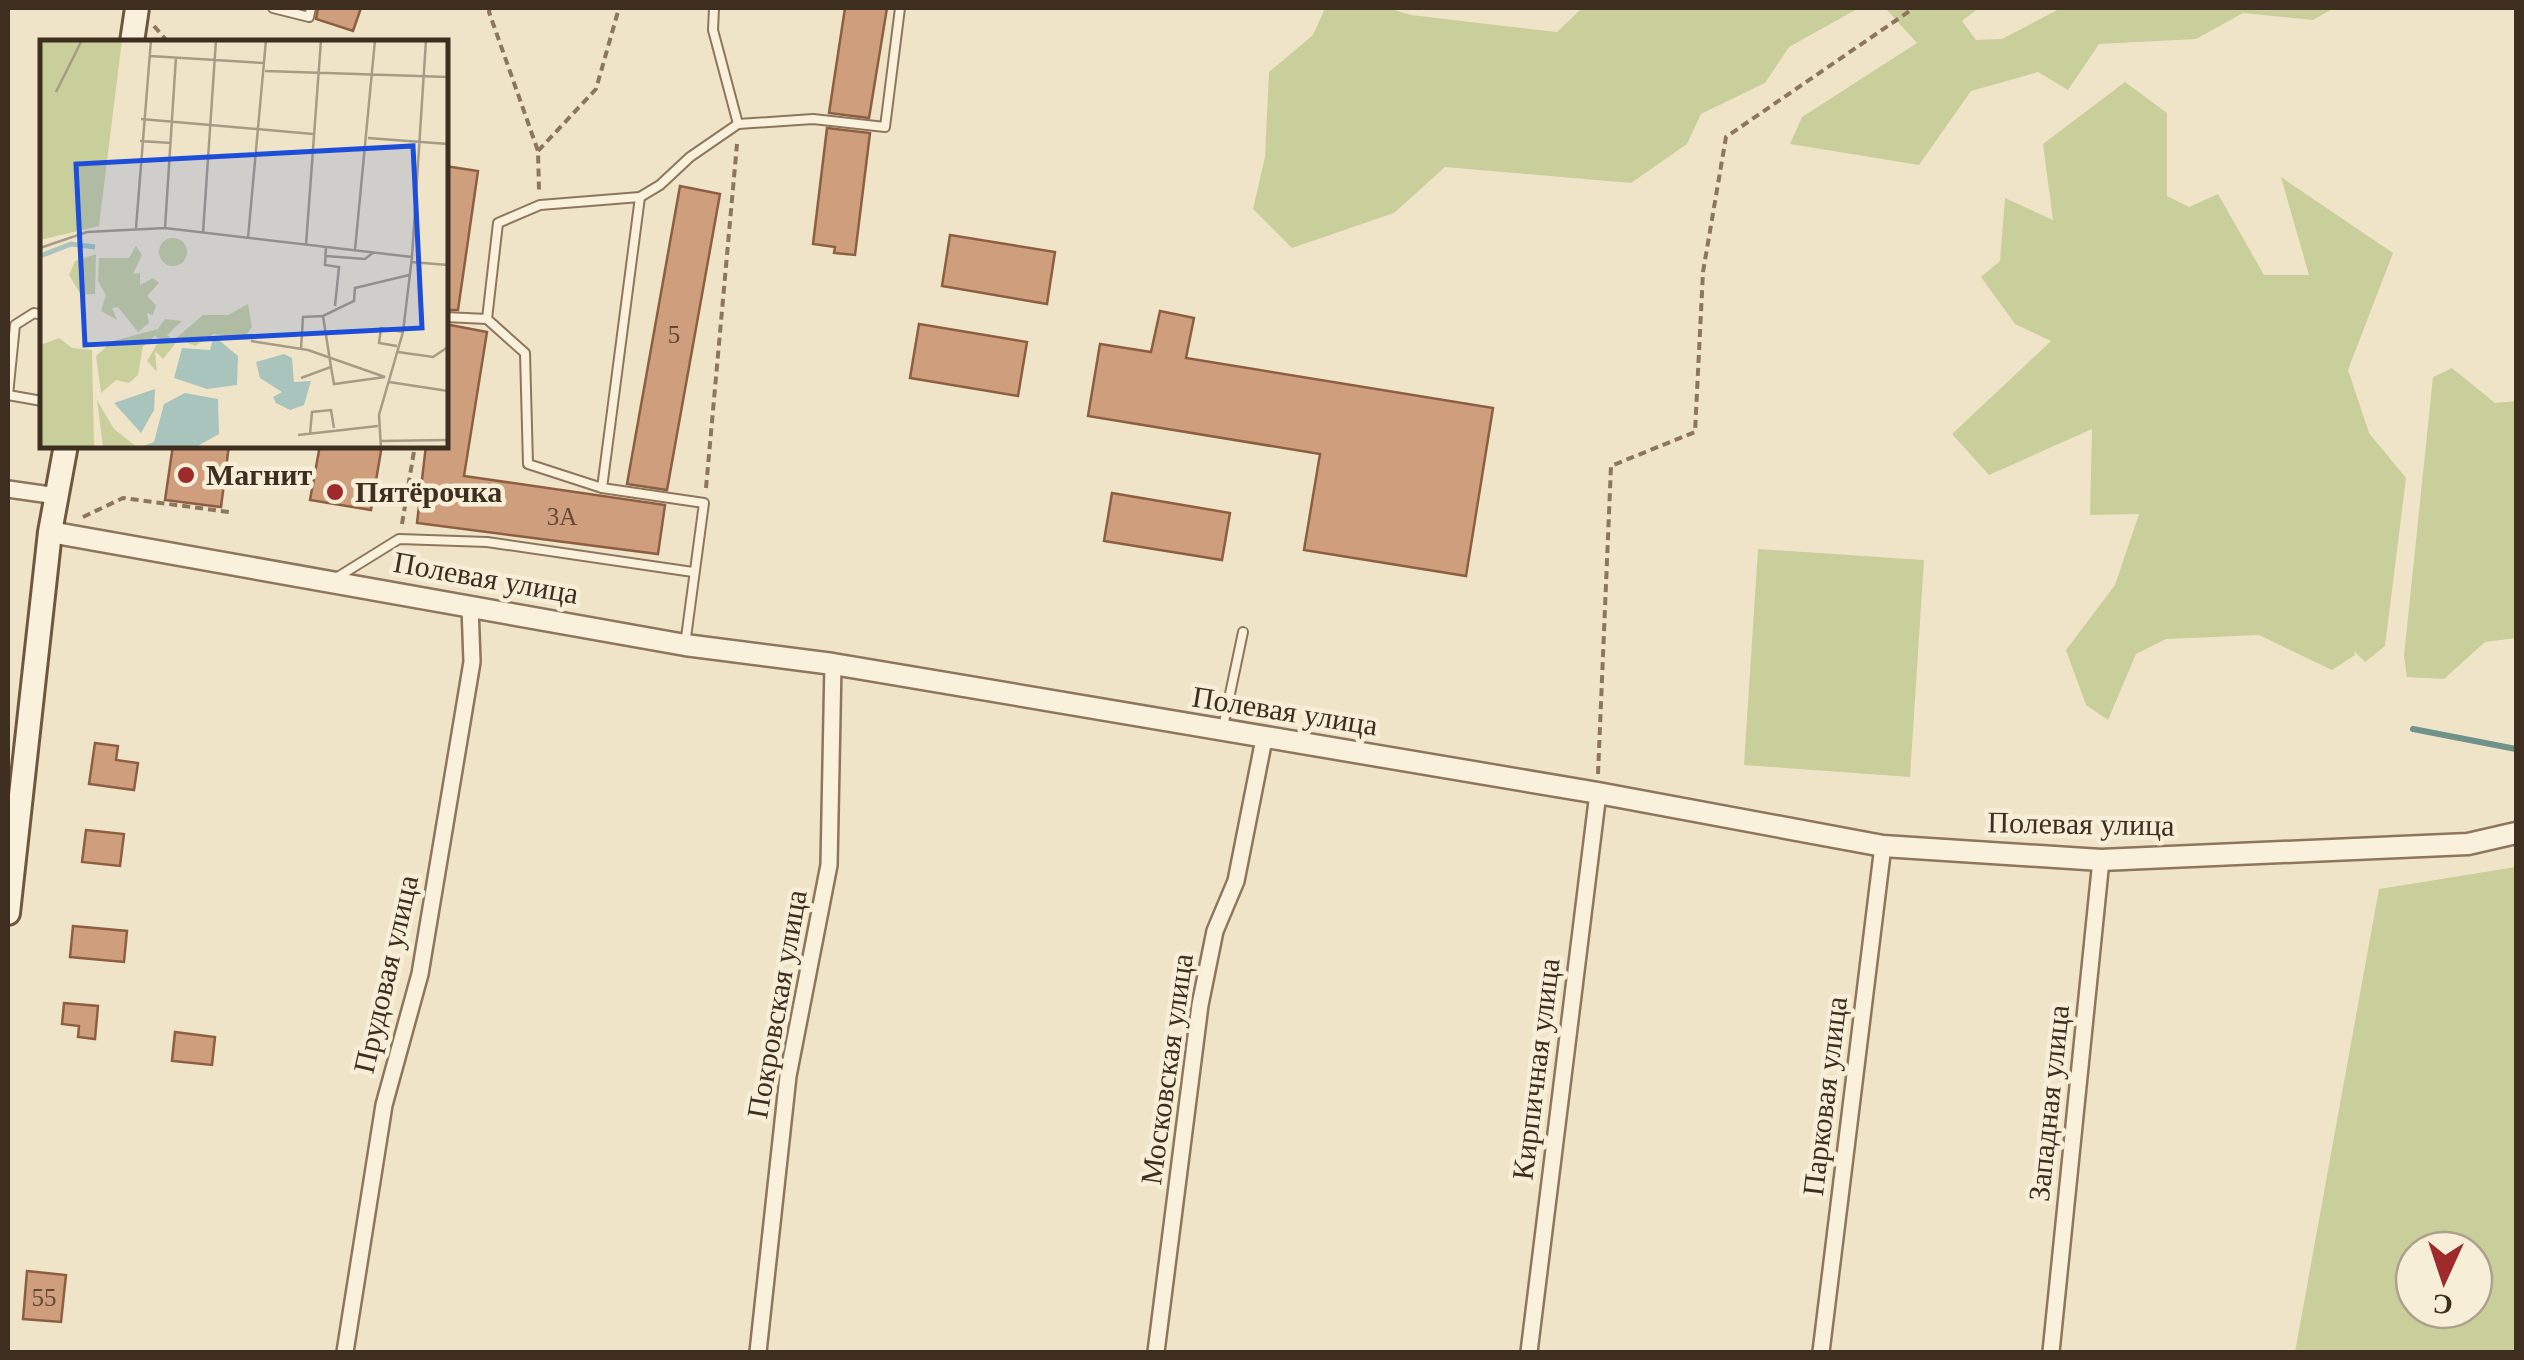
<svg xmlns="http://www.w3.org/2000/svg" width="2524" height="1360" font-family="'Times New Roman',serif">
  <style>
    .green { fill: #c9cf9b; fill-rule: evenodd }
    .lines { fill: none; stroke-linecap: round; stroke-linejoin: round }
    .stream { stroke: #6f938a; stroke-width: 6 }
    .building { fill: #cf9f7d; stroke: #8d5f41; stroke-width: 2.5 }
    .service-casing { stroke: #8d765c; stroke-width: 12 }
    .minor-casing { stroke: #8d765c; stroke-width: 20 }
    .tertiary-casing { stroke: #8d765c; stroke-width: 25 }
    .secondary-casing { stroke: #6f573f; stroke-width: 28 }
    .path { stroke: #8d765c; stroke-width: 4; stroke-dasharray: 8 5; stroke-linecap: butt }
    .service { stroke: #faf1dc; stroke-width: 8 }
    .minor { stroke: #faf1dc; stroke-width: 15 }
    .tertiary { stroke: #faf1dc; stroke-width: 20 }
    .secondary { stroke: #faf1dc; stroke-width: 22 }
    .poi-dot { fill: #9e2a2b; stroke: #f7eed8; stroke-width: 4 }
    .labels { text-anchor: middle; stroke-width: 9; stroke-linejoin: round; paint-order: stroke }
    .number-label { font-size: 25px; fill: #624a37 }
    .poi-label { font-size: 30px; font-weight: bold; fill: #3d2e20; stroke: #f7eed8; text-anchor: start }
    .street-label { font-size: 30px; fill: #3d2e20; stroke: #f7eed8 }
    .inset-river { fill: none; stroke: #a9c4bc; stroke-width: 5 }
    .inset-road { fill: none; stroke: #a89b85; stroke-width: 2.5 }
    .view { fill: #1d4ed8; fill-opacity: 0.15; stroke: #1d4ed8; stroke-width: 5 }
    .inset-edge { fill: none; stroke: #3d2e20; stroke-width: 5 }
  </style>
  <rect width="100%" height="100%" fill="#f0e4c8"/>
  <g class="green">
    <polygon points="1325,8 1388,8 1411,15 1557,32 1582,8 1859,8 1789,47 1765,83 1701,114 1687,144 1631,183 1445,167 1394,213 1292,248 1253,209 1265,157 1269,72 1313,35"/>
    <polygon points="1864,8 1979,8 1962,21 1976,40 2002,39 2061,8 2334,8 2313,20 2243,13 2196,39 2099,44 2068,90 2038,72 1971,91 1919,165 1790,144 1802,117 1917,43 1886,9"/>
    <polygon points="2125,82 2167,113 2167,196 2189,207 2218,194 2264,275 2309,275 2281,177 2393,253 2348,370 2369,433 2406,478 2385,646 2365,662 2354,651 2355,655 2332,670 2259,635 2166,639 2136,654 2108,720 2086,705 2066,650 2115,585 2139,514 2090,515 2092,429 1989,475 1952,434 2051,341 2015,324 1981,277 2000,261 2005,198 2053,220 2043,144"/>
    <polygon points="2452,368 2495,403 2516,401 2516,638 2485,642 2444,679 2407,677 2404,656 2433,377"/>
    <polygon points="1758,549 1924,560 1910,777 1744,765"/>
    <path d="M 2516,867 L 2516,1352 L 2295,1352 L 2379,889 ZM 2474,1250 L 2474,1310 L 2414,1310 L 2414,1250 Z"/>
  </g>
  <g class="lines">
    <polyline class="stream" points="2413,729 2516,749"/>
  </g>
  <g class="building">
    <polygon points="318,8 361,8 353,31 316,19"/>
    <polygon points="845,8 887,8 869,118 829,113"/>
    <polygon points="827,128 870,133 855,255 834,253 835,247 813,244"/>
    <polygon points="445,166 478,171 458,310 445,310"/>
    <polygon points="680,186 720,194 667,490 627,484"/>
    <polygon points="950,235 1055,252 1047,304 942,286"/>
    <polygon points="1160,311 1194,318 1186,358 1493,408 1466,576 1304,550 1320,454 1088,416 1100,344 1151,352"/>
    <polygon points="445,324 487,332 464,476 665,505 658,554 417,523 426,445 445,445"/>
    <polygon points="919,324 1027,342 1018,396 910,378"/>
    <polygon points="173,445 229,445 221,507 165,500"/>
    <polygon points="320,445 382,445 371,510 310,500"/>
    <polygon points="1112,493 1230,513 1222,560 1104,541"/>
    <polygon points="95,743 118,746 116,760 138,763 134,790 89,784"/>
    <polygon points="86,830 124,834 120,866 82,862"/>
    <polygon points="73,926 127,931 124,962 70,957"/>
    <polygon points="64,1003 98,1006 95,1039 78,1037 79,1026 62,1024"/>
    <polygon points="175,1032 215,1037 212,1065 172,1061"/>
    <polygon points="27,1271 66,1275 61,1322 23,1319"/>
  </g>
  <g class="lines">
    <g class="service-casing">
      <g id="service">
        <polyline points="273,8 309,17 311,8"/>
        <polyline points="714,8 713,30 738,124"/>
        <polyline points="640,197 602,488 704,503 685,645"/>
        <polyline points="42,315 34,313 15,325 8,395 42,401"/>
        <polyline points="445,317 487,319 498,223 540,205 640,197 660,185 690,157 738,124 813,119 885,127 900,8"/>
        <polyline points="487,319 525,353 528,464 602,488"/>
        <polyline points="336,578 399,539 487,542 693,572"/>
        <polyline points="1223,727 1243,632"/>
      </g>
    </g>
    <g class="minor-casing">
      <g id="minor">
        <polyline points="8,489 57,496"/>
        <polyline points="345,1352 384,1105 420,974 472,662 470,606"/>
        <polyline points="758,1352 788,1076 829,865 833,664"/>
        <polyline points="1156,1352 1200,1005 1215,931 1236,881 1264,739"/>
        <polyline points="1529,1352 1598,793"/>
        <polyline points="1821,1352 1883,846"/>
        <polyline points="2051,1352 2101,860"/>
      </g>
    </g>
    <g class="tertiary-casing">
      <polyline id="tertiary" points="50,532 685,645 833,664 1598,793 1883,846 2101,860 2468,844 2516,833"/>
    </g>
    <g class="secondary-casing">
      <g id="secondary">
        <polyline points="132,42 137,8"/>
        <polyline points="8,913 50,532 66,445"/>
      </g>
    </g>
    <g class="path">
      <polyline points="490,8 489,12 538,151 539,190"/>
      <polyline points="154,26 168,42"/>
      <polyline points="538,151 596,89 619,8"/>
      <polyline points="706,488 737,144"/>
      <polyline points="83,517 123,498 229,512"/>
      <polyline points="402,524 415,445"/>
      <polyline points="1598,774 1611,466 1695,432 1703,272 1726,137 1914,8"/>
    </g>
    <use href="#service" class="service"/>
    <use href="#minor" class="minor"/>
    <use href="#tertiary" class="tertiary"/>
    <use href="#secondary" class="secondary"/>
  </g>
  <g class="poi-dot">
    <circle cx="186" cy="475" r="10"/>
    <circle cx="335" cy="492" r="10"/>
  </g>
  <g class="labels">
    <g class="number-label">
      <text x="674" y="343">5</text>
      <text x="562" y="525">3А</text>
      <text x="44" y="1306">55</text>
    </g>
    <g class="poi-label">
      <text x="206" y="485">Магнит</text>
      <text x="355" y="502">Пятёрочка</text>
    </g>
    <g class="street-label">
      <text transform="translate(486 578) rotate(10)" y="10">Полевая улица</text>
      <text transform="translate(1285 711) rotate(9)" y="10">Полевая улица</text>
      <text transform="translate(2081 824) rotate(1)" y="10">Полевая улица</text>
      <text transform="translate(386 974) rotate(-77)" y="10">Прудовая улица</text>
      <text transform="translate(777 1004) rotate(-80)" y="10">Покровская улица</text>
      <text transform="translate(1167 1069) rotate(-82)" y="10">Московская улица</text>
      <text transform="translate(1536 1069) rotate(-83)" y="10">Кирпичная улица</text>
      <text transform="translate(1825 1096) rotate(-83)" y="10">Парковая улица</text>
      <text transform="translate(2049 1103) rotate(-84)" y="10">Западная улица</text>
    </g>
  </g>
  <g transform="translate(40 40)">
    <rect width="408" height="408" fill="#f0e4c8"/>
    <path d="M 0,0 L 82,0 L 59,186 L 0,200 ZM119 212a14 14 0 1 1 28 0a14 14 0 1 1-28 0ZM 96,206 L 102,215 L 93,234 L 100,233 L 100,245 L 113,238 L 119,243 L 107,256 L 116,265 L 113,275 L 107,273 L 109,283 L 98,292 L 78,267 L 72,268 L 77,280 L 61,271 L 66,255 L 58,241 L 59,218 L 89,218 ZM 56,214 L 55,254 L 41,255 L 29,235 L 35,221 ZM 208,264 L 212,287 L 204,298 L 174,294 L 155,306 L 139,299 L 123,319 L 115,311 L 117,332 L 107,321 L 120,299 L 115,296 L 103,306 L 98,335 L 89,343 L 76,340 L 61,353 L 56,316 L 73,301 L 118,289 L 125,279 L 142,281 L 127,295 L 134,300 L 163,275 L 188,275 ZM 19,298 L 32,308 L 52,310 L 54,407 L 0,407 L 0,305 ZM 57,360 L 74,389 L 97,407 L 63,407 Z" fill="#c9cf9b"/>
    <path d="M 174,296 L 198,316 L 197,345 L 167,349 L 134,338 L 142,308 L 170,310 ZM 244,314 L 252,318 L 254,342 L 271,341 L 264,365 L 250,370 L 236,363 L 233,357 L 242,352 L 220,338 L 216,322 ZM 115,349 L 114,370 L 101,393 L 74,363 ZM 145,353 L 178,359 L 179,394 L 156,407 L 100,407 L 114,402 L 124,364 Z" fill="#a9c4bc"/>
    <path class="inset-river" d="M 0,216 L 31,204 L 55,207"/>
    <path class="inset-road" d="M 110,16 L 224,23M 225,31 L 408,37M 16,52 L 42,0M 101,79 L 273,94M 328,98 L 408,104M 100,101 L 131,103M 96,188 L 111,0M 125,188 L 136,17M 163,193 L 176,0M 208,198 L 226,0M 266,205 L 281,0M 286,206 L 285,225 L 299,227 L 295,266M 0,208 L 47,192 L 125,188 L 372,217M 315,210 L 335,0M 286,216 L 325,219 L 334,212M 371,222 L 408,225M 211,301 L 268,310 L 345,337 L 294,344 L 291,327M 357,306 L 339,303 L 341,288 L 363,292M 261,309 L 263,277 L 283,276 L 314,261 L 315,248 L 369,235M 358,312 L 393,317 L 408,307M 261,338 L 291,327 L 283,276M 349,342 L 408,351M 270,394 L 272,372 L 291,370 L 294,388M 258,395 L 338,386M 340,401 L 408,400M 341,408 L 339,375 L 363,292 L 372,217 L 386,0"/>
    <path class="view" d="M 373,106 L 382,288 L 45,305 L 36,124 Z"/>
    <rect width="408" height="408" class="inset-edge"/>
  </g>
  <rect width="2524" height="1360" fill="none" stroke="#3d2e20" stroke-width="20"/>
  <g transform="translate(2444 1280) rotate(183)"><circle r="48" fill="#f7eed8" stroke="#ada18e" stroke-width="2.5"/>
  <path d="M0-8L18 38L0 25L-18 38Z" fill="#9e2a2b"/>
  <text y="-15" font-size="28" font-weight="bold" text-anchor="middle" fill="#3d2e20">С</text>
  </g>
</svg>
